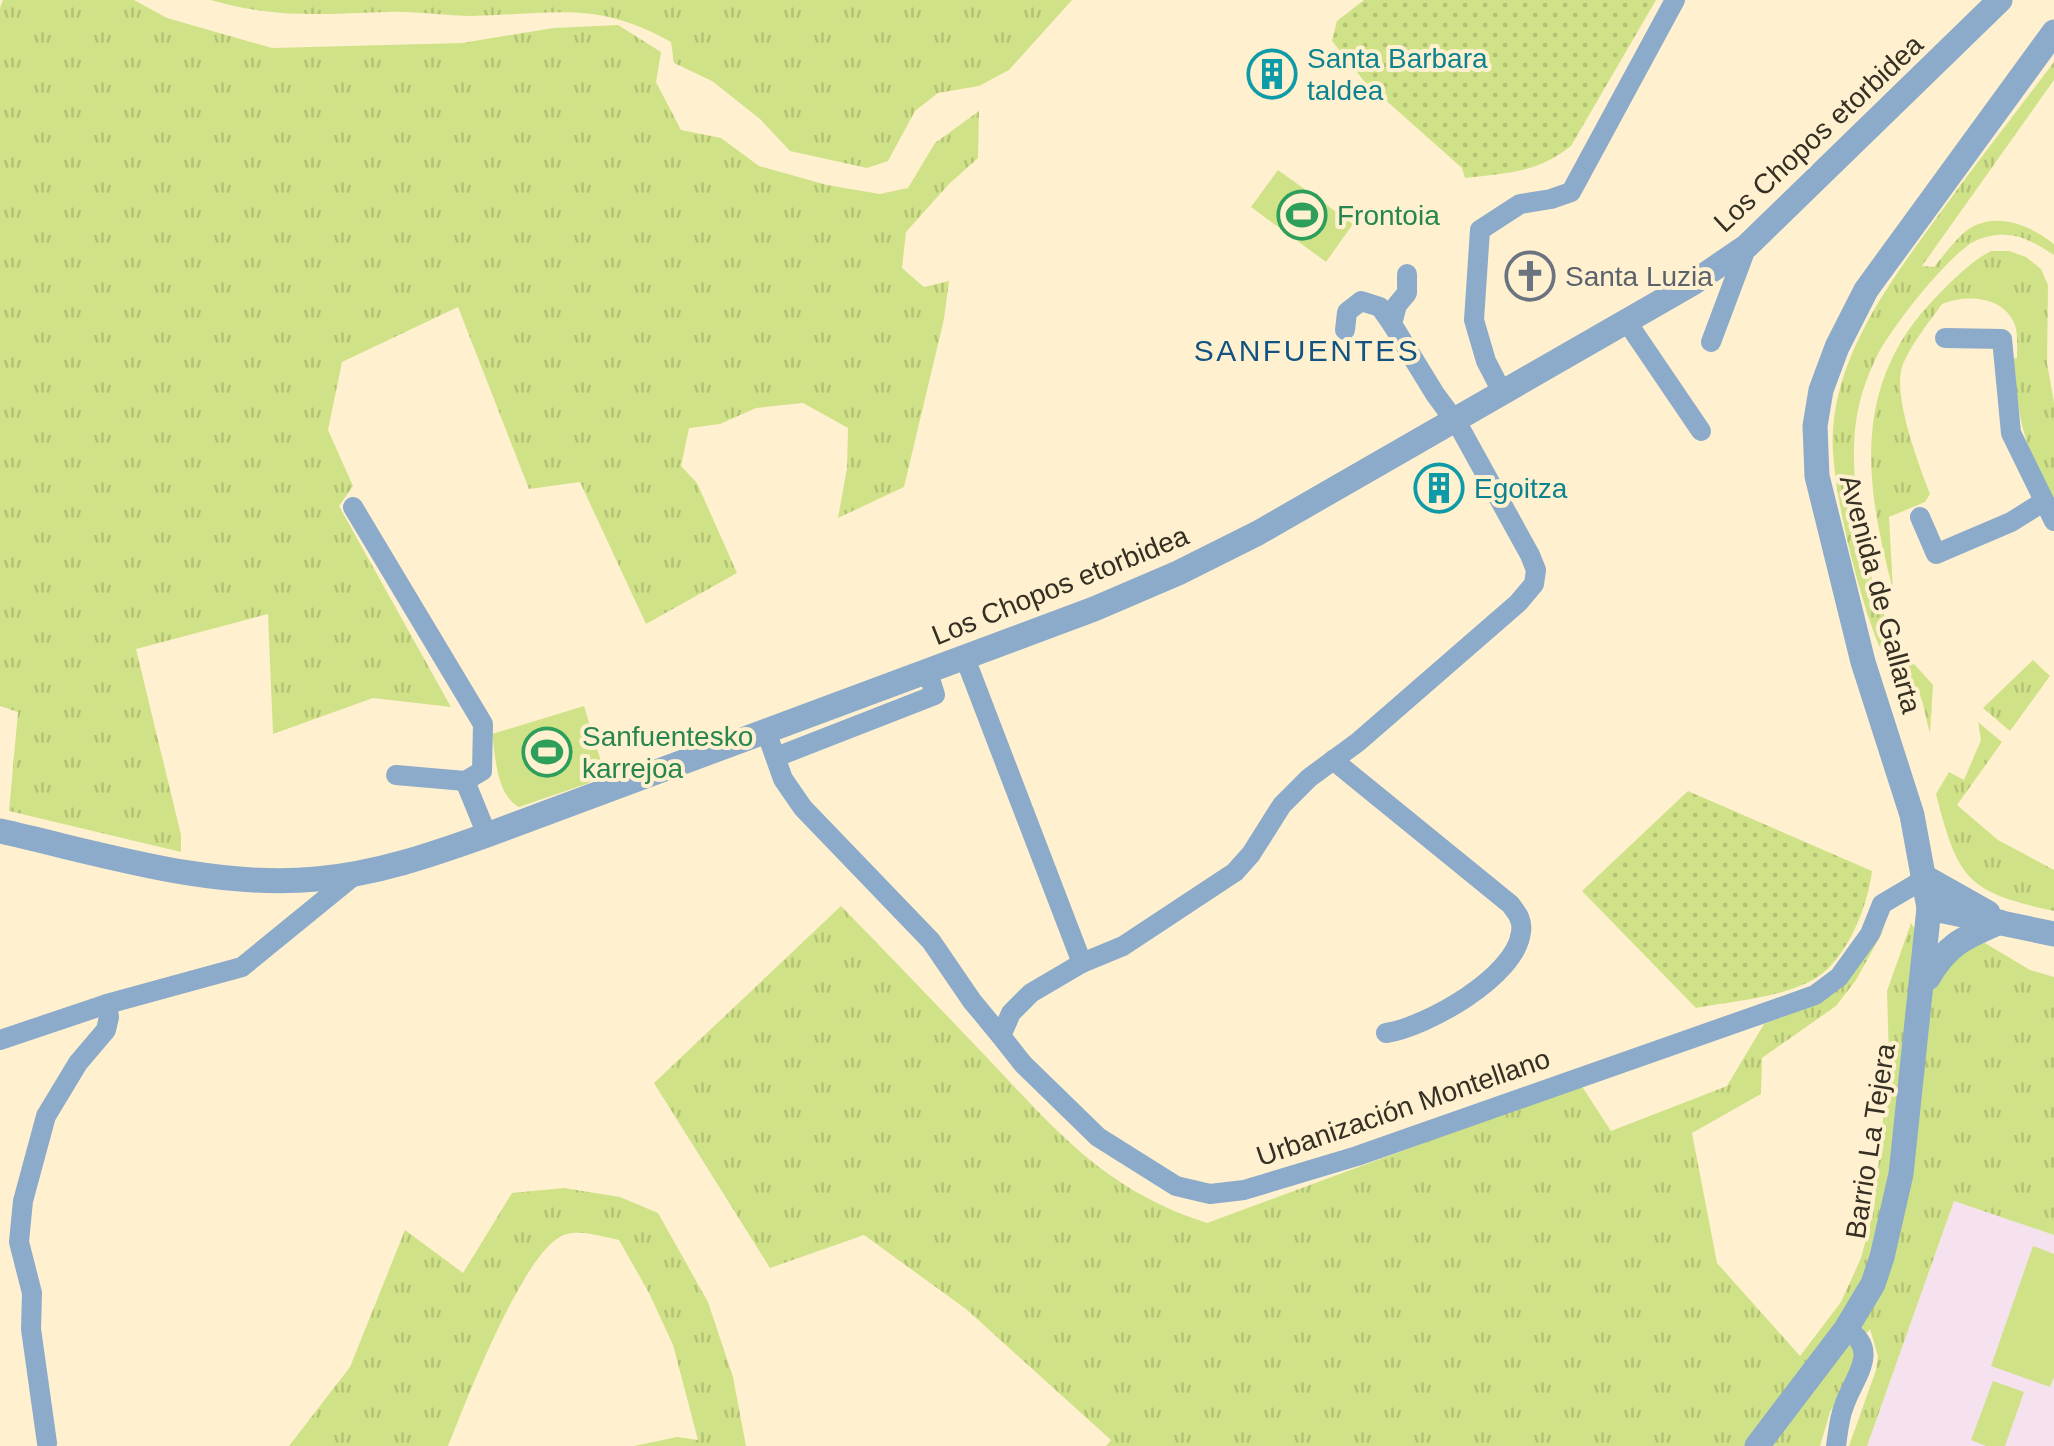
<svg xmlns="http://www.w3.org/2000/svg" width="2054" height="1446" font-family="Arial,sans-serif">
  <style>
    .education { fill: #f6e1ef }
    .grass { fill: url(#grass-tufts) }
    .park { fill: url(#park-dots) }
    .pitch { fill: #d0e288 }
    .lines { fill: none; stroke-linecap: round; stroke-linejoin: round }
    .minor { stroke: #8caac9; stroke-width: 20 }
    .tertiary { stroke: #8caac9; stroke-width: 25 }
    .labels { text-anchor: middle; stroke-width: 8; stroke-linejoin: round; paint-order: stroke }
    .culture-label { font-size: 28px; fill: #0d838f; stroke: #fff1d0; text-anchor: start }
    .street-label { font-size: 28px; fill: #353023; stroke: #fff1d0 }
    .leisure-label { font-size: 28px; fill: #27864d; stroke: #fff1d0; text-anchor: start }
    .worship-label { font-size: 28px; fill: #5b616d; stroke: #fff1d0; text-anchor: start }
    .neighbourhood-label { font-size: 30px; letter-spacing: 2.5px; fill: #125382; stroke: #fff1d0 }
  </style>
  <defs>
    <pattern id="grass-tufts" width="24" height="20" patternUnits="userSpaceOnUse" patternTransform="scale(2.5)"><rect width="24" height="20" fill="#d0e288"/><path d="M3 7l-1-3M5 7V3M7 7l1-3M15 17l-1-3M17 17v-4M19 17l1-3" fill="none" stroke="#b3c275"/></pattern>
    <pattern id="park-dots" width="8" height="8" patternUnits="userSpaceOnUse" patternTransform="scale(2.5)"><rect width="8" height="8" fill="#d0e288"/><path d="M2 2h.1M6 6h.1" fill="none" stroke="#b3c275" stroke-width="1.8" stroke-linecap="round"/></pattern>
  </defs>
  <rect width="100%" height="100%" fill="#fff1d0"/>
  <polygon class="education" points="1954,1201 2054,1235 2054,1446 1867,1446"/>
  <g class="grass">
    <polygon points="3,0 134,0 167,18 272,48 462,43 553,28 618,25 661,52 656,82 681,130 721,138 759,166 827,185 880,194 908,188 935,143 979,111 978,158 949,184 906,232 902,268 924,287 949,281 944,319 904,487 838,518 847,468 848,428 803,403 756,408 720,424 689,428 681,466 697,483 737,573 646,624 580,482 529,489 458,307 342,362 328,430 353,486 339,506 451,707 373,698 273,734 268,614 136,649 181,835 181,852 9,811 18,712 0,706 0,8"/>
    <path d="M 211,0 L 1072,0 L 1009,70 L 979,86 L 938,93 L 915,111 L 888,161 L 867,168 L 790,151 L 760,119 L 712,81 L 674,63 L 671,42 C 597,0 555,14 472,16 C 444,16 415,11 387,12 C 323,14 275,19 211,0 Z"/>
    <path d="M 2054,62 L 2054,80 L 1922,266 L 1934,267 C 1944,255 1954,241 1966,231 C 1994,210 2030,225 2054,244 L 2054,255 C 2039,246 2024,235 2005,235 C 1998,234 1983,237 1975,241 C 1949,254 1890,329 1877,356 C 1867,376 1859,399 1856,422 C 1847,479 1868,603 1903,650 C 1911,662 1923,673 1933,685 L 1930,733 C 1926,720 1924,701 1917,689 C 1907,673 1885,662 1878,643 C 1858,594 1829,480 1833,429 C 1839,350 1890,282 1935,220 C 1974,166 2014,115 2054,62 Z"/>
    <path d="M 1991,251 L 2009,251 L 2026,257 L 2041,269 L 2048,285 L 2047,363 L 2054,403 L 2054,500 C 2023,447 2019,419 2012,359 L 2017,358 C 2017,348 2018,334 2015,325 C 2004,296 1966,294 1942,304 C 1929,322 1912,343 1903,364 C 1891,393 1919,465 1930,494 L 1925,502 L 1889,517 L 1893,590 C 1864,481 1851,382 1938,295 C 1955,278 1970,262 1991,251 Z"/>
    <polygon points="2033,660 2050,676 2010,731 1983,708"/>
    <path d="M 1978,722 L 2002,742 L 1957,805 L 1998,840 L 2054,870 L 2054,911 C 1967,892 1958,880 1936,794 L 1949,772 L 1964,780 L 1981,740 Z"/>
    <path d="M 841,906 C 886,952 930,998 974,1044 C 1049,1122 1099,1189 1207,1223 L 1581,1085 L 1611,1131 L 1727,1086 L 1764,1024 L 1811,1006 L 1876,941 L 1886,926 L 1856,980 L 1836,1006 L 1762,1058 L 1761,1094 L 1692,1133 L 1717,1263 L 1800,1356 L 1841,1302 L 1861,1258 L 1874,1209 L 1889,1059 L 1887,991 L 1911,923 L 1944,976 L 1948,966 L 1974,945 L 1985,943 L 2030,970 L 2054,977 L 2054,1235 L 1954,1201 L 1867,1446 L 1849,1446 L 1876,1370 L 1878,1356 L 1870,1329 L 1853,1348 L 1857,1365 L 1830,1412 L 1820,1446 L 1106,1446 L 1111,1440 L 966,1309 L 864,1235 L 770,1268 L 654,1083 Z"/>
    <path d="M 564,1188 L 620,1197 L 658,1213 L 708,1302 L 733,1377 L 746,1446 L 634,1446 L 677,1437 L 698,1440 L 673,1345 L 649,1293 L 619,1240 C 603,1237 580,1229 564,1235 C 524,1249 465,1404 448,1446 L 289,1446 L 350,1367 L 405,1230 L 463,1273 L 512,1193 Z"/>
  </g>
  <g class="park">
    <path d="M 1364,0 L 1656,0 L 1571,146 C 1537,173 1507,173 1465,178 L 1462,168 L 1364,81 L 1332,41 L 1337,21 Z"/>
    <path d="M 1688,791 L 1872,871 C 1868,906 1847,959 1816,978 C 1782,998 1734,1001 1696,1008 L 1582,891 Z"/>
  </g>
  <g class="pitch">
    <polygon points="1278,170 1353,224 1326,262 1251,207"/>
    <path d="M 584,706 L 604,771 L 591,777 L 589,783 L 519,807 C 496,794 496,759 492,734 Z"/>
    <polygon points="2033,1246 2054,1254 2054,1377 2050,1387 1991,1366"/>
    <polygon points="1993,1381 2024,1392 2005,1446 1986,1446 1971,1440"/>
  </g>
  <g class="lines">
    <g class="minor">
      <polyline points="1407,274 1407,293 1397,305 1392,324 1435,394 1460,428 1530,555 1536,570 1534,584 1518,603 1358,742 1309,778 1282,805 1251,854 1235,872 1123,946 1082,963 1031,993 1011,1013 1001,1036 1023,1064 1098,1137 1176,1186 1210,1194 1244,1190 1357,1156 1815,995 1839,977 1870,934 1882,904 1926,878"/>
      <polyline points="1627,322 1701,431"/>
      <polyline points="1345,330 1347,312 1361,301 1380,307 1392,324"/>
      <polyline points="1945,338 2002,339 2011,433 2054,521"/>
      <polyline points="1711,342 1747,246"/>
      <polyline points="1502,392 1486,361 1474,320 1480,230 1520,204 1551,199 1571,192 1675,0"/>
      <polyline points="353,507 483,724 482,771 465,781"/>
      <polyline points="1920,517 1936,554 2011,522 2043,502"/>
      <polyline points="965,658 1082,963"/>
      <polyline points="766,731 783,779 803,808 931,941 972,1001 1001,1036"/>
      <polyline points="776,757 935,695 928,672"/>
      <path d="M 1333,760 L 1510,904 C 1517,913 1523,920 1521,932 C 1516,977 1426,1027 1386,1033"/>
      <polyline points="396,775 465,781 487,835"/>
      <polyline points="0,1040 107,1004 242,967 356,874"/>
      <polyline points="47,1443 31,1329 32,1293 19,1242 23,1201 46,1116 78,1063 106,1030 109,1017 107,1004"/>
      <path d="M 1836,1446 C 1838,1433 1839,1418 1844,1406 C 1853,1378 1882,1350 1846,1329"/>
    </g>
    <g class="tertiary">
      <path d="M 0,831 C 103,854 210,889 317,879 C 376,874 431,855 487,835 L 1094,609 L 1178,573 L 1258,533 L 1693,283 L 1747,246 L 2000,0"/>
      <polyline points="1926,878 1988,913"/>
      <polyline points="1929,908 2054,934"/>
      <path d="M 1928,978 C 1947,944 1965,937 2000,922"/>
      <polyline points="1757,1446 1846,1329 1873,1284 1882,1257 1901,1174 1929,908 1912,815 1863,662 1817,476 1815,426 1821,390 1837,347 1866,290 2054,32"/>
    </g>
  </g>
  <defs>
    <g id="building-ring" transform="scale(2.5)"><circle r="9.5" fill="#fff1d0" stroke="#0f9aa8" stroke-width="1.5"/><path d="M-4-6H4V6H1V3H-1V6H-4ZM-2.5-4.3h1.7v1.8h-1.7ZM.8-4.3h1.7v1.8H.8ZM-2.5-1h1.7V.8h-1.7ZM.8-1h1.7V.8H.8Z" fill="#0f9aa8"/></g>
    <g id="stadium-ring" transform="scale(2.5)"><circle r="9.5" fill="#fff1d0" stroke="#2e9e5b" stroke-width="1.5"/><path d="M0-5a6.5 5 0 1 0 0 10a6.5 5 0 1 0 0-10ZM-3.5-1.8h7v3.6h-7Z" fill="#2e9e5b"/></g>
    <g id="church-ring" transform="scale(2.5)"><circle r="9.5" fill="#fff1d0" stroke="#6b7280" stroke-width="1.5"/><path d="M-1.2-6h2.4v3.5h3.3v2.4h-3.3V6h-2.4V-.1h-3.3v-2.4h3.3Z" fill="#6b7280"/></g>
  </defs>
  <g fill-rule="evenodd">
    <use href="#building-ring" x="1272" y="74"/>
    <use href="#stadium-ring" x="1302" y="215"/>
    <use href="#church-ring" x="1530" y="276"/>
    <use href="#building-ring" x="1439" y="488"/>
    <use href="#stadium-ring" x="547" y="752"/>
  </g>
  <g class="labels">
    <g class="culture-label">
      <text x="1307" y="68">Santa Barbara<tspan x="1307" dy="32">taldea</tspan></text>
      <text x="1474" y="498">Egoitza</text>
    </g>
    <g class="street-label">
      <text transform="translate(1818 133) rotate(-43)" y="10">Los Chopos etorbidea</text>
      <text transform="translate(1060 585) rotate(-22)" y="10">Los Chopos etorbidea</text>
      <text transform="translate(1881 594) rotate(75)" y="10">Avenida de Gallarta</text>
      <text transform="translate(1403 1107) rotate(-19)" y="10">Urbanización Montellano</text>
      <text transform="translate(1870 1141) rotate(-81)" y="10">Barrio La Tejera</text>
    </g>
    <g class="leisure-label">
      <text x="1337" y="225">Frontoia</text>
      <text x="582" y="746">Sanfuentesko<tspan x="582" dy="32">karrejoa</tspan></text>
    </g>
    <g class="worship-label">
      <text x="1565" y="286">Santa Luzia</text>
    </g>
    <g class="neighbourhood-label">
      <text x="1307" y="361">SANFUENTES</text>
    </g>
  </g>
</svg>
